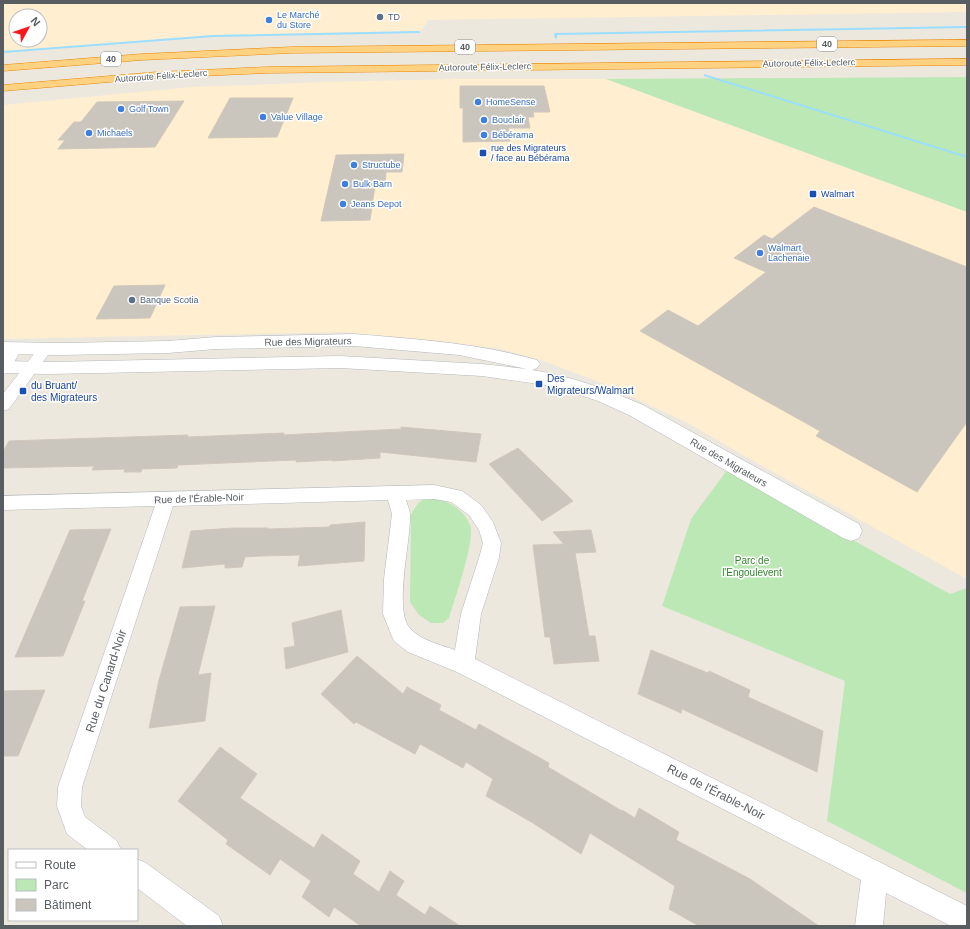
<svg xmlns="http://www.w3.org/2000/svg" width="970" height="929" font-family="Arial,sans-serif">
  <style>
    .commercial { fill: #ffefd0; fill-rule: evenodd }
    .green { fill: #bce8b6 }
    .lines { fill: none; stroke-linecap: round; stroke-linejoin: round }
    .stream { fill: #9bdeff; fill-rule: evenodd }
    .building { fill: #cac5bd; stroke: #d2c8bc }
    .minor-casing { stroke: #b4b8bd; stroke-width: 1 }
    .tertiary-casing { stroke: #b4b8bd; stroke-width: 1 }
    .motorway-casing { stroke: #ea8700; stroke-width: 1 }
    .minor { fill: #fff; fill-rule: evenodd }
    .tertiary { fill: #fff; fill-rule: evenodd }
    .motorway { fill: #ffd282; fill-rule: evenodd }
    .service-dot { fill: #5c6f8a; stroke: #fff; stroke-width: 1.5 }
    .shop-dot { fill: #3f7fe0; stroke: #fff; stroke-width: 1.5 }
    .transit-dot { fill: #1a4fb4; stroke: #fff; stroke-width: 1.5 }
    .labels { text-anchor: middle; stroke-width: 3; stroke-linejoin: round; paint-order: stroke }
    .far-shop-label { font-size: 9px; fill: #366cbe; stroke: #fff; text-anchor: start }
    .far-service-label { font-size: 9px; fill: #4e5e75; stroke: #fff; text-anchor: start }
    .shield { fill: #fff; stroke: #898e90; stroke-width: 1 }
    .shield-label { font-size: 9px; font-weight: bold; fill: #575d61 }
    .far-street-label { font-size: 9px; fill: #575d61; stroke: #fff }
    .far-transit-label { font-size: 9px; fill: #164399; stroke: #fff; text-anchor: start }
    .street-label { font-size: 10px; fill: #575d61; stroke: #fff }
    .transit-label { font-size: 10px; fill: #164399; stroke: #fff; text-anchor: start }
    .park-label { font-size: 10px; fill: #30852b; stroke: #fff }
    .near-street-label { font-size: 12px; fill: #575d61; stroke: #fff }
  </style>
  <rect width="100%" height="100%" fill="#ede8de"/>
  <g class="commercial">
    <path d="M 3,3 L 967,3 L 967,12 L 428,20 L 421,31 L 218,35 L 3,52 ZM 16,16 L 40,16 L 40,40 L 16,40 Z"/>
    <polygon points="455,79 606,79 967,212 967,579 750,459 688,423 607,385 544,361 497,348 343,332 3,339 3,105 192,87 328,82"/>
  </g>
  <g class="green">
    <polygon points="967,77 967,212 606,79"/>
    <polygon points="727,470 950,594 967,588 967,893 827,821 845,681 662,606 691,519"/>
    <path d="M 432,496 C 447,501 464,509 470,525 C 476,539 454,601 449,618 L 443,623 L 431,623 L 419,615 L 410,602 L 411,515 C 416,505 420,499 432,496 Z"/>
  </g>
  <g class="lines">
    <g class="stream">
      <polygon points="967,26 967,28 557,35 557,38 556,39 555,38 554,34 555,33"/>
      <polygon points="419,31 420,33 213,37 3,53 3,51 213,35"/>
      <polygon points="704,74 967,156 967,158 704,76"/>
    </g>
  </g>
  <g class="building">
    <polygon points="460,86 544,86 550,112 533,112 534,117 528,117 530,128 508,128 510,141 463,142 463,108 460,108"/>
    <polygon points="230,98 293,98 277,137 208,138"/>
    <polygon points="184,101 155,147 58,149 65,140 58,140 74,122 81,122 97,102"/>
    <polygon points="404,154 402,172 386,172 385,185 375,186 370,220 321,221 336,155"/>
    <polygon points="814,207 967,267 967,422 917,492 816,436 820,431 640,331 668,310 698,326 766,272 734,258 764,235 772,239"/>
    <polygon points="165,285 150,318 96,319 114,286"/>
    <polygon points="401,427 481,434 476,462 380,452 380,458 332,461 332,460 296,462 296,460 178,465 177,468 142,469 141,472 124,472 125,469 92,470 94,466 3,468 3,452 9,441 188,435 187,437 284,433 283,435 401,429"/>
    <polygon points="518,448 573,501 542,521 489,464"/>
    <polygon points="365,522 364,561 298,566 300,555 261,556 245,557 242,567 225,568 225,564 182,568 191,531 233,528 268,528 267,529 330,527 330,525"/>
    <polygon points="111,529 82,601 85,601 63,656 15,657 70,530"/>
    <polygon points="591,530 596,552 575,553 589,636 595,636 599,661 554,664 550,637 545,637 533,545 564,544 553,532"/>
    <polygon points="215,606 198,675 211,673 205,721 149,728 159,680 180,607"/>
    <polygon points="341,610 348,652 286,669 284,648 295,646 292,623"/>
    <polygon points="651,650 708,673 709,671 750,690 748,697 823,731 817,772 682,709 681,713 638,694"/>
    <polygon points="357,656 403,694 407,687 441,705 439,710 476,730 479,724 549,763 548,767 622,811 622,810 635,818 639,808 679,832 676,840 750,879 819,926 699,926 669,909 675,886 590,833 581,854 533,823 486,796 493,779 466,762 463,768 420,744 415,754 356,722 354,724 321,694"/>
    <polygon points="45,690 18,756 3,756 3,691"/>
    <polygon points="220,747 257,774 240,798 314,848 322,834 360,861 353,874 379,892 390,871 404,881 396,895 425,915 430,906 460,926 361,926 334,907 329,917 302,897 311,881 280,859 270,875 226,844 228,840 178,801"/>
  </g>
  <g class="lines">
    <g class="minor-casing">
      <g id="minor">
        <polygon points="15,343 20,345 22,348 8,373 3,374 3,356 10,345"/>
        <polygon points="45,344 50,346 52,349 50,352 9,409 3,411 3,394 40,346"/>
        <path d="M 434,485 L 462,491 L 481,505 L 493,522 L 501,543 L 499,558 L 481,614 L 475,659 L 967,906 L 967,926 L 951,926 L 886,893 L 883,926 L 855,926 L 861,880 L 457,672 L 408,652 L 394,641 L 391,634 L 383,614 L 384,579 L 392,514 L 388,500 L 173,506 L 82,787 L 81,806 L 85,817 L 117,841 L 121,850 L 88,850 L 67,834 L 57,806 L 58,787 L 155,506 L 3,510 L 3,496 ZM 434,499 L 451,502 L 469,515 L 479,530 L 483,543 L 479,558 L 461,614 L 455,650 C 441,645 419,640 409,627 C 394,608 411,540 410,515 C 410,510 407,504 406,500 Z"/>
        <polygon points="137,859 146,863 219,916 223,926 187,926 137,888"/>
      </g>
    </g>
    <g class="tertiary-casing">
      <path id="tertiary" d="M 354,334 C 416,339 477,343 537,360 L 540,364 L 537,368 L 532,370 C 570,376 607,389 643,405 L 859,524 L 862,531 L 859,538 L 851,541 L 843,538 L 629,415 L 598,401 L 553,386 L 482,376 L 340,368 L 49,374 L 3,373 L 3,361 L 49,362 L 340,356 L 482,364 L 527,369 L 459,355 L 354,346 L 216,349 L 168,353 L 60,355 L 3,354 L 3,342 L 60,343 L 168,341 L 216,337 Z"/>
    </g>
    <g class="motorway-casing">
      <g id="motorway">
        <polygon points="967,40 967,46 291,53 142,60 3,71 3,65 142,54 291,47"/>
        <polygon points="967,59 967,65 267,73 157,78 3,91 3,85 157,72 267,67"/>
      </g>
    </g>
    <use href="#minor" class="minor"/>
    <use href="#tertiary" class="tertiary"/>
    <use href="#motorway" class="motorway"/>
  </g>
  <g class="service-dot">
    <circle cx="380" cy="17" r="4"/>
    <circle cx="132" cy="300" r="4"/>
  </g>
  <g class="shop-dot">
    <circle cx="269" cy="20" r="4"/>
    <circle cx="478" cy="102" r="4"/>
    <circle cx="121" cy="109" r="4"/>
    <circle cx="263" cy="117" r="4"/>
    <circle cx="484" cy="120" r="4"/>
    <circle cx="89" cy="133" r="4"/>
    <circle cx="484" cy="135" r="4"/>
    <circle cx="354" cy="165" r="4"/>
    <circle cx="345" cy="184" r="4"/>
    <circle cx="343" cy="204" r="4"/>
    <circle cx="760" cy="253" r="4"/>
  </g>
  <g class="transit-dot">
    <rect x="479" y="149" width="8" height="8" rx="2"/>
    <rect x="809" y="190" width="8" height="8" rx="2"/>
    <rect x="535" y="380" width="8" height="8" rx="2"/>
    <rect x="19" y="387" width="8" height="8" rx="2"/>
  </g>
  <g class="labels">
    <g class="far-shop-label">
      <text x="277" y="18">Le Marché<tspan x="277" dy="10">du Store</tspan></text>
      <text x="486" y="105">HomeSense</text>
      <text x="129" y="112">Golf Town</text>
      <text x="271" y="120">Value Village</text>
      <text x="492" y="123">Bouclair</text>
      <text x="97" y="136">Michaels</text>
      <text x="492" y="138">Bébérama</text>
      <text x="362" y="168">Structube</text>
      <text x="353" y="187">Bulk Barn</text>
      <text x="351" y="207">Jeans Depot</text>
      <text x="768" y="251">Walmart<tspan x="768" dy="10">Lachenaie</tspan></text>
    </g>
    <g class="far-service-label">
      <text x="388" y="20">TD</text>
      <text x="140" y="303">Banque Scotia</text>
    </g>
    <g class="shield">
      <rect x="817" y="37" width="20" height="14" rx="3"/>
      <rect x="455" y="40" width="20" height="14" rx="3"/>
      <rect x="101" y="52" width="20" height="14" rx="3"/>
    </g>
    <g class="shield-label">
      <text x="827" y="47">40</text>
      <text x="465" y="50">40</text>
      <text x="111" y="62">40</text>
    </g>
    <g class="far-street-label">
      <text transform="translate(809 63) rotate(-1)" y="3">Autoroute Félix-Leclerc</text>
      <text transform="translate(485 67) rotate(-1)" y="3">Autoroute Félix-Leclerc</text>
      <text transform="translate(161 76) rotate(-4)" y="3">Autoroute Félix-Leclerc</text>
    </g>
    <g class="far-transit-label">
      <text x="491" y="151">rue des Migrateurs<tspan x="491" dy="10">/ face au Bébérama</tspan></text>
      <text x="821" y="197">Walmart</text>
    </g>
    <g class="street-label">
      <text transform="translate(308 341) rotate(-1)" y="4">Rue des Migrateurs</text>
      <text transform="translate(729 462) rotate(30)" y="4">Rue des Migrateurs</text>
      <text transform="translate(199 498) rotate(-2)" y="4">Rue de l'Érable-Noir</text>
    </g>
    <g class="transit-label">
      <text x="547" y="382">Des<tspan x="547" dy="12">Migrateurs/Walmart</tspan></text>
      <text x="31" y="389">du Bruant/<tspan x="31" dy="12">des Migrateurs</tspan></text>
    </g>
    <g class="park-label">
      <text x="752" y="564">Parc de<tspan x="752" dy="12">l'Engoulevent</tspan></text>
    </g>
    <g class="near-street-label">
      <text transform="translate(106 681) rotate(-72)" y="4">Rue du Canard-Noir</text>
      <text transform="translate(716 792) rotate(27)" y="4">Rue de l'Érable-Noir</text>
    </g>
  </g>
  <rect width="970" height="929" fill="none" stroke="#575d61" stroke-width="8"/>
  <rect x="8" y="849" width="130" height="72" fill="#ffffff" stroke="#bcbec0"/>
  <rect x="16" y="862" width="20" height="6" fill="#ffffff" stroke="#bcbec0"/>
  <text x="44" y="869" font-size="12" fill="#575d61">Route</text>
  <rect x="16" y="879" width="20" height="12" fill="#bce8b6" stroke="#bcbec0"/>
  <text x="44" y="889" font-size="12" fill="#575d61">Parc</text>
  <rect x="16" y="899" width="20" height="12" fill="#cac5bd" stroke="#bcbec0"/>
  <text x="44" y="909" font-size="12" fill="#575d61">Bâtiment</text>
  <g transform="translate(28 28) rotate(50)"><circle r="19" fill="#ffffff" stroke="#bcbec0"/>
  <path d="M0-3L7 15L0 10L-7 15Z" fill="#fb151c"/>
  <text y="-6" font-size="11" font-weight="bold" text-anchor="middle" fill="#575d61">N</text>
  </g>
</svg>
